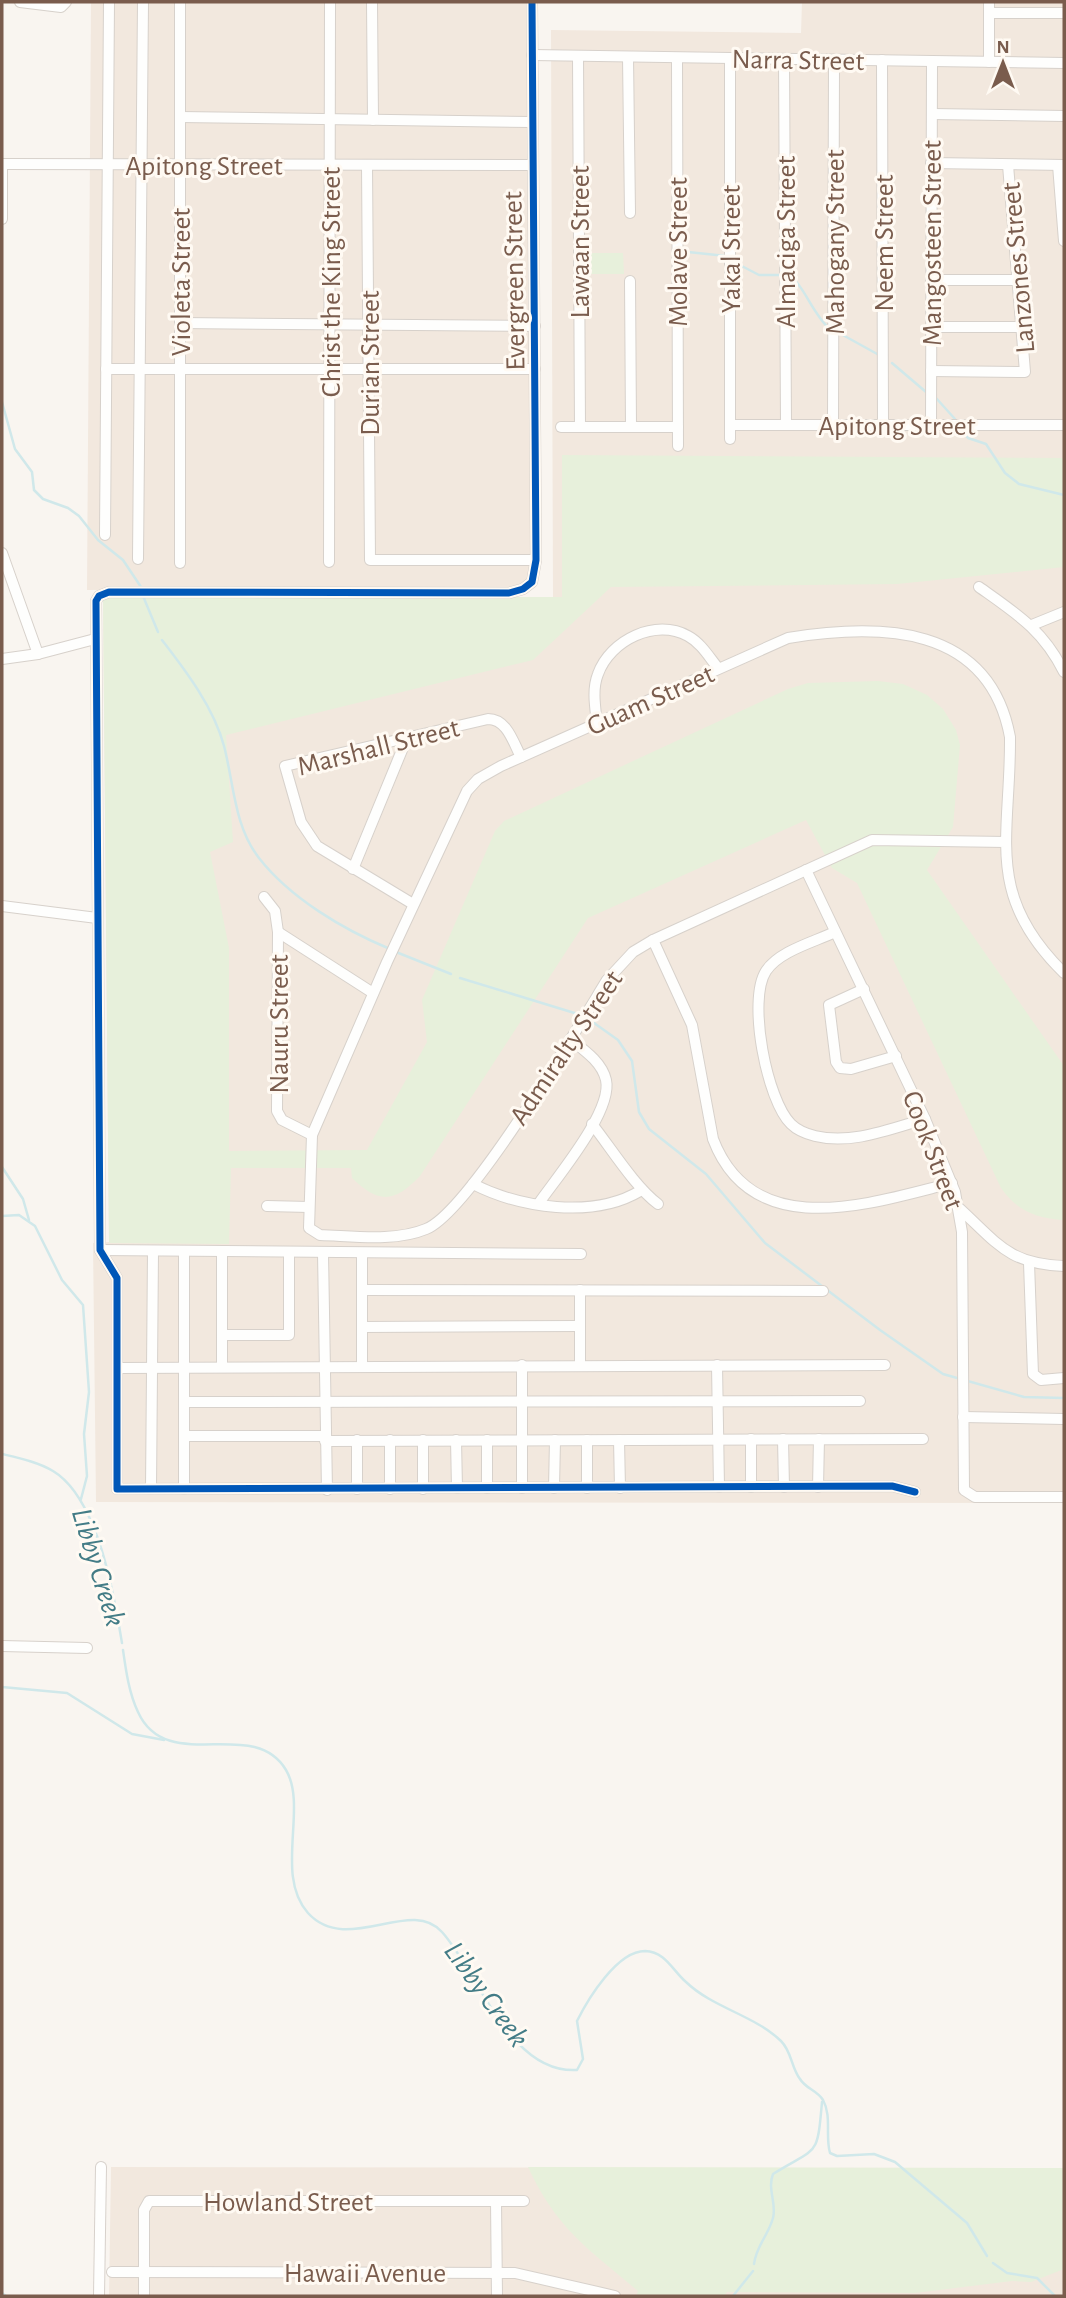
<svg xmlns="http://www.w3.org/2000/svg" width="1066" height="2298" font-family="'Alegreya Sans',sans-serif">
  <style>
    .residential { fill: #f2e8de }
    .green { fill: #e7f0db }
    .lines { fill: none; stroke-linecap: round; stroke-linejoin: round }
    .stream { stroke: #d0e8ea; stroke-width: 2.5 }
    .minor-casing { stroke: #d7d1cb; stroke-width: 12 }
    .minor { stroke: #fefefd; stroke-width: 10 }
    .cycleway-casing { stroke: #fffaf3; stroke-width: 11 }
    .cycleway { stroke: #0057b8; stroke-width: 7 }
    .labels { text-anchor: middle; stroke-width: 6; stroke-linejoin: round; paint-order: stroke }
    .street-label { font-size: 28px; fill: #7a5c4d; stroke: #fffaf3 }
    .water-label { font-size: 30px; font-style: italic; fill: #437c86; stroke: #fffaf3 }
  </style>
  <rect width="100%" height="100%" fill="#f9f5f0"/>
  <g class="residential">
    <polygon points="91,2 528,2 532,575 518,587 87,590"/>
    <polygon points="802,2 1064,2 1064,1503 96,1502 93,1243 109,1242 103,598 553,597 551,30 801,33"/>
    <polygon points="111,2167 1064,2168 1064,2296 109,2296"/>
  </g>
  <g class="green">
    <polygon points="589,253 623,253 624,274 589,274"/>
    <path d="M 562,455 L 1064,458 L 1064,567 L 897,584 L 611,587 L 533,660 L 226,735 L 233,842 L 210,852 L 229,948 L 229,1151 L 367,1150 L 427,1042 L 422,1000 L 495,831 L 504,821 L 788,689 L 808,683 L 878,681 L 903,684 L 927,695 L 943,709 L 956,730 L 960,745 L 953,827 L 927,870 L 1064,1066 L 1064,1220 C 1036,1218 1017,1211 1001,1188 L 857,883 L 832,868 L 806,820 L 588,918 L 420,1176 C 394,1203 379,1204 352,1178 L 351,1168 L 231,1168 L 229,1244 L 109,1243 L 103,598 L 562,597 Z"/>
    <path d="M 528,2167 L 1064,2168 L 1064,2269 L 1031,2282 L 1012,2281 L 915,2293 L 727,2292 L 724,2296 L 636,2296 L 638,2291 C 587,2248 557,2229 528,2167 Z"/>
  </g>
  <g class="lines">
    <g class="stream">
      <polyline points="688,252 726,256"/>
      <polyline points="736,263 759,275 780,275"/>
      <path d="M 792,278 C 803,284 814,317 831,330"/>
      <polyline points="841,334 879,355"/>
      <polyline points="892,363 926,392"/>
      <polyline points="936,398 955,419"/>
      <polyline points="2,402 15,449 32,472 34,490 43,499 68,508 79,516 98,540 123,560 141,587"/>
      <polyline points="959,428 968,438 986,444 1005,473 1019,484 1064,495"/>
      <polyline points="143,596 158,632"/>
      <path d="M 162,640 C 186,671 214,708 224,746 C 234,784 234,826 259,858 C 290,898 344,930 390,949"/>
      <polyline points="396,952 451,974"/>
      <polyline points="460,978 581,1015"/>
      <polyline points="587,1018 618,1040 632,1061 639,1112 649,1129 706,1174 765,1243 880,1330 943,1374 1024,1397 1064,1398"/>
      <polyline points="2,1167 23,1199 29,1220"/>
      <polyline points="2,1216 19,1215 35,1226 62,1280 83,1305 89,1392 84,1434 87,1476 81,1499"/>
      <path d="M 2,1454 C 19,1458 38,1462 53,1471 C 98,1498 114,1595 122,1643"/>
      <path d="M 123,1650 C 126,1671 129,1693 138,1712 C 167,1776 253,1715 286,1770 C 308,1807 274,1875 308,1913 C 347,1956 411,1896 442,1932 C 479,1973 509,2074 577,2070 L 583,2059 L 577,2021 C 588,1999 617,1951 645,1951 C 666,1952 672,1970 686,1982 C 713,2008 754,2015 781,2041 C 792,2052 791,2067 800,2079 C 806,2089 817,2090 823,2100 C 832,2116 825,2136 830,2153 L 837,2156 L 874,2154 L 895,2162 L 967,2223 L 987,2256"/>
      <polyline points="2,1687 67,1693 132,1734 164,1740"/>
      <polyline points="993,2263 1007,2273 1037,2278 1055,2296"/>
      <path d="M 754,2264 C 756,2246 768,2236 773,2218 C 777,2204 767,2189 773,2174 C 818,2146 817,2159 822,2102"/>
      <polyline points="2,2293 6,2296"/>
      <polyline points="733,2296 753,2271"/>
    </g>
    <g class="minor-casing">
      <g id="minor">
        <polyline points="20,2 61,7 66,2"/>
        <polyline points="372,2 373,120"/>
        <polyline points="532,2 536,560 532,582 523,589 509,593 109,592 99,596 96,601 100,1250 117,1278 117,1489 892,1486 915,1492"/>
        <polyline points="989,2 989,62"/>
        <polyline points="989,13 1064,13"/>
        <polyline points="532,55 1064,63"/>
        <polyline points="578,56 580,427"/>
        <polyline points="628,57 630,213"/>
        <polyline points="677,58 678,446"/>
        <polyline points="784,59 786,425"/>
        <polyline points="882,60 883,425"/>
        <polyline points="932,114 1064,116"/>
        <polyline points="180,117 532,122"/>
        <polyline points="931,163 1064,165"/>
        <polyline points="2,164 533,165"/>
        <polyline points="367,165 370,560 536,560"/>
        <polyline points="1058,165 1064,241"/>
        <polyline points="2,219 2,164"/>
        <polyline points="931,280 1019,280"/>
        <polyline points="630,281 631,427"/>
        <polyline points="180,323 535,326"/>
        <polyline points="931,327 1022,327"/>
        <polyline points="106,369 535,369"/>
        <polyline points="931,371 1025,372 1008,165"/>
        <polyline points="730,425 1064,425"/>
        <polyline points="833,425 834,60"/>
        <polyline points="931,425 932,61"/>
        <polyline points="561,427 678,427"/>
        <polyline points="730,439 730,58"/>
        <polyline points="105,535 109,2"/>
        <polyline points="2,553 38,654"/>
        <polyline points="138,559 143,2"/>
        <polyline points="329,562 330,2"/>
        <polyline points="180,563 180,2"/>
        <path d="M 979,587 C 1017,614 1043,630 1064,672"/>
        <polyline points="1032,625 1064,612"/>
        <polyline points="2,659 38,654 95,639"/>
        <path d="M 597,723 C 595,706 592,689 598,674 C 610,640 656,618 688,636 C 701,643 709,657 718,668"/>
        <path d="M 1006,842 L 872,840 L 653,940 L 633,952 L 607,980 C 578,1027 469,1212 426,1229 C 395,1242 353,1236 320,1235 L 309,1228 L 312,1135 L 387,962 L 467,791 L 478,779 L 501,766 L 788,638 C 880,623 989,624 1010,737 C 1011,836 983,894 1064,973"/>
        <polyline points="353,869 407,738"/>
        <polyline points="806,870 925,1119 955,1192 962,1232 964,1490 975,1497 1064,1497"/>
        <polyline points="264,897 275,911 278,932 277,1111 282,1120 312,1135"/>
        <path d="M 413,904 L 317,846 L 301,822 L 285,766 L 488,719 C 507,719 513,742 521,757"/>
        <polyline points="2,906 97,918"/>
        <polyline points="278,932 373,993"/>
        <path d="M 835,932 C 814,942 779,951 766,971 C 747,1000 767,1101 791,1124 C 797,1130 807,1134 815,1136 C 851,1145 890,1129 925,1119"/>
        <path d="M 653,940 L 692,1025 L 713,1139 C 753,1244 871,1203 952,1183"/>
        <polyline points="864,989 829,1005 836,1062 840,1068 851,1069 896,1056"/>
        <path d="M 592,1124 C 611,1148 635,1187 658,1204"/>
        <path d="M 473,1184 C 520,1208 593,1219 640,1191"/>
        <path d="M 539,1203 C 557,1177 613,1111 606,1080 C 602,1062 584,1050 570,1039"/>
        <polyline points="267,1206 309,1207"/>
        <path d="M 960,1209 C 998,1244 1009,1264 1064,1266"/>
        <polyline points="100,1250 581,1254"/>
        <polyline points="184,1251 184,1489"/>
        <polyline points="222,1252 222,1367"/>
        <polyline points="323,1253 327,1490"/>
        <polyline points="1029,1263 1033,1374 1041,1380 1064,1378"/>
        <polyline points="362,1290 823,1291"/>
        <polyline points="580,1290 580,1365"/>
        <polyline points="362,1327 580,1326"/>
        <polyline points="222,1335 289,1335 289,1253"/>
        <polyline points="522,1365 522,1488"/>
        <polyline points="717,1365 719,1487"/>
        <polyline points="362,1366 362,1253"/>
        <polyline points="117,1368 885,1365"/>
        <polyline points="185,1402 860,1401"/>
        <polyline points="963,1417 1064,1419"/>
        <polyline points="185,1436 325,1436"/>
        <polyline points="751,1439 751,1487"/>
        <polyline points="783,1439 784,1487"/>
        <polyline points="357,1440 357,1489"/>
        <polyline points="390,1440 390,1489"/>
        <polyline points="423,1440 423,1489"/>
        <polyline points="456,1440 457,1488"/>
        <polyline points="487,1440 487,1488"/>
        <polyline points="587,1440 587,1488"/>
        <polyline points="619,1440 620,1488"/>
        <polyline points="325,1441 923,1439"/>
        <polyline points="818,1487 819,1439"/>
        <polyline points="554,1488 555,1440"/>
        <polyline points="151,1489 153,1251"/>
        <polyline points="2,1646 87,1648"/>
        <polyline points="496,2201 497,2296"/>
        <polyline points="112,2272 515,2273 615,2296"/>
        <polyline points="99,2296 101,2167"/>
        <polyline points="144,2296 144,2210 149,2201 524,2201"/>
      </g>
    </g>
    <use href="#minor" class="minor"/>
    <g class="cycleway-casing">
      <polyline id="cycleway" points="532,2 536,560 532,582 523,589 509,593 109,592 99,596 96,601 100,1250 117,1278 117,1489 892,1486 915,1492"/>
    </g>
    <use href="#cycleway" class="cycleway"/>
  </g>
  <g class="labels">
    <g class="street-label">
      <text transform="translate(798 59) rotate(1)" y="10">Narra Street</text>
      <text x="204" y="175">Apitong Street</text>
      <text transform="translate(579 242) rotate(-90)" y="10">Lawaan Street</text>
      <text transform="translate(785 242) rotate(-90)" y="10">Almaciga Street</text>
      <text transform="translate(834 242) rotate(-90)" y="10">Mahogany Street</text>
      <text transform="translate(883 243) rotate(-90)" y="10">Neem Street</text>
      <text transform="translate(931 243) rotate(-90)" y="10">Mangosteen Street</text>
      <text transform="translate(730 249) rotate(-90)" y="10">Yakal Street</text>
      <text transform="translate(677 252) rotate(-90)" y="10">Molave Street</text>
      <text transform="translate(1017 268) rotate(-95)" y="10">Lanzones Street</text>
      <text transform="translate(513 281) rotate(-91)" y="10">Evergreen Street</text>
      <text transform="translate(180 282) rotate(-90)" y="10">Violeta Street</text>
      <text transform="translate(330 282) rotate(-90)" y="10">Christ the King Street</text>
      <text transform="translate(369 363) rotate(-90)" y="10">Durian Street</text>
      <text x="897" y="435">Apitong Street</text>
      <text transform="translate(650 699) rotate(-24)" y="10">Guam Street</text>
      <text transform="translate(378 746) rotate(-14)" y="10">Marshall Street</text>
      <text transform="translate(278 1024) rotate(-90)" y="10">Nauru Street</text>
      <text transform="translate(565 1047) rotate(-56)" y="10">Admiralty Street</text>
      <text transform="translate(934 1150) rotate(69)" y="10">Cook Street</text>
      <text x="288" y="2211">Howland Street</text>
      <text x="365" y="2282">Hawaii Avenue</text>
    </g>
    <g class="water-label">
      <text transform="translate(99 1567) rotate(73)" y="10">Libby Creek</text>
      <text transform="translate(487 1994) rotate(54)" y="10">Libby Creek</text>
    </g>
  </g>
  <rect width="1066" height="2298" fill="none" stroke="#7a5c4d" stroke-width="7"/>
  <g transform="translate(1003 63)" stroke="#fffaf3" stroke-width="5" paint-order="stroke">
  <path d="M0-5L12 26L0 18L-12 26Z" fill="#7a5c4d"/>
  <text y="-10" font-size="19" font-weight="bold" text-anchor="middle" fill="#7a5c4d">N</text>
  </g>
</svg>
